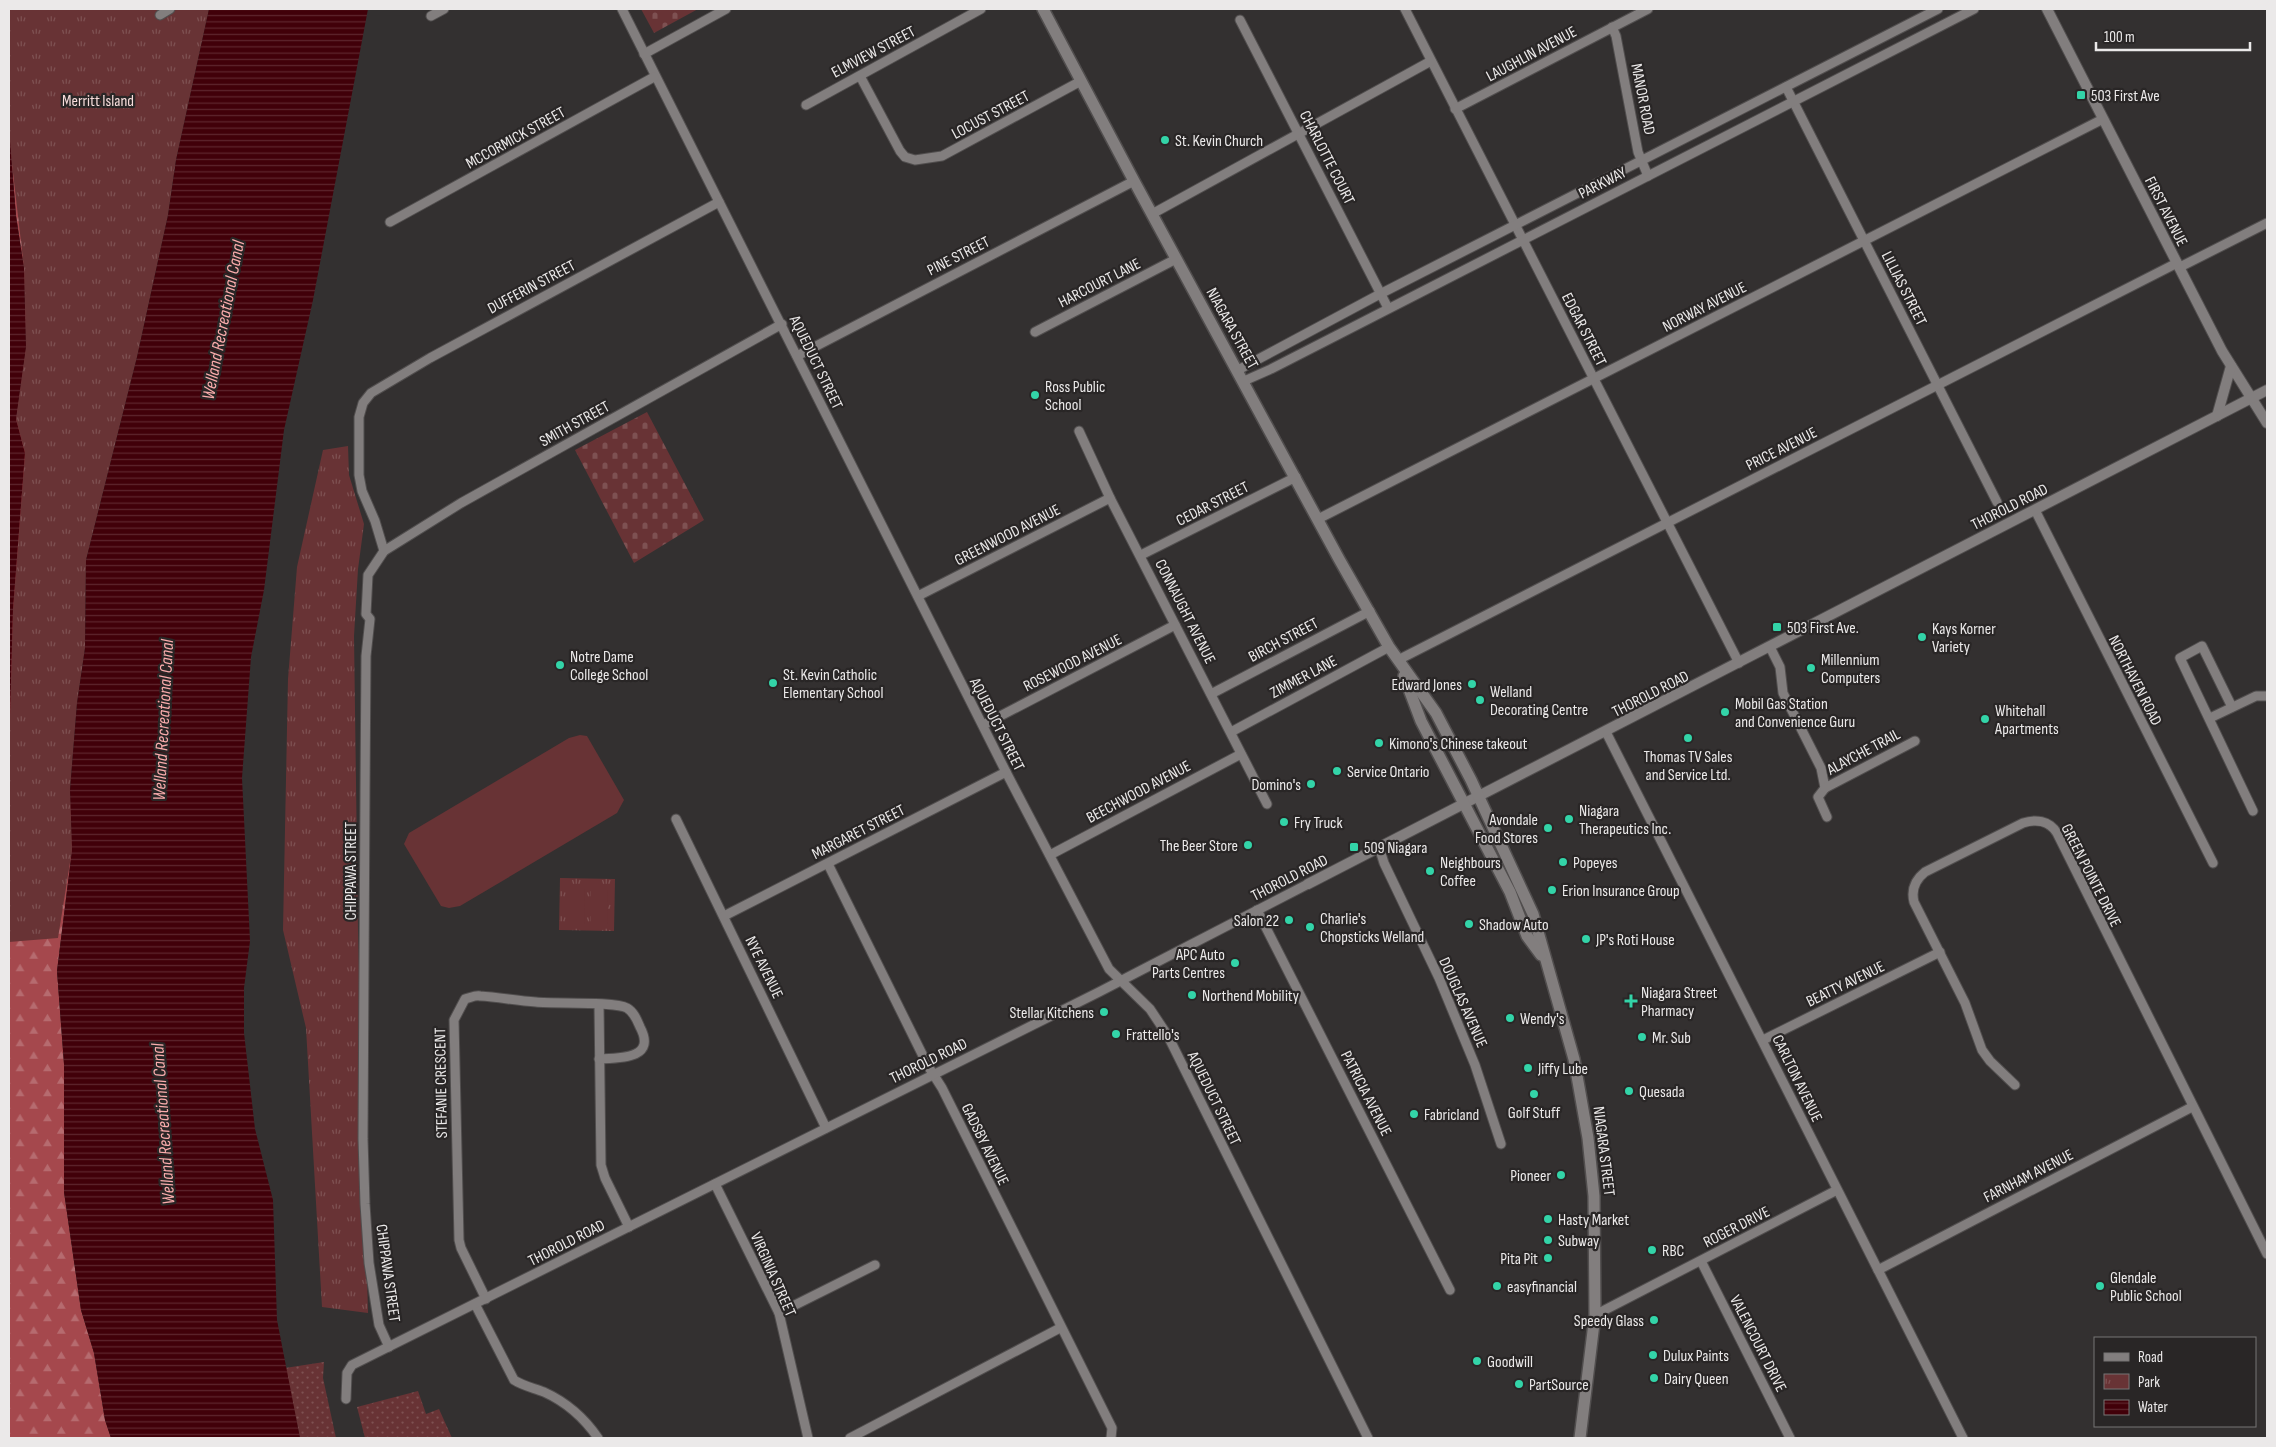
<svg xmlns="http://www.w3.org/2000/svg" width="2276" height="1447" font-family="'Sofia Sans Condensed',sans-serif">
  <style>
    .grass { fill: url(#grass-dots) }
    .forest { fill: url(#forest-firs) }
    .cemetery { fill: url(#cemetery-stones) }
    .park { fill: url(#park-tufts) }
    .garden { fill: #683335 }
    .water { fill: url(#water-rules) }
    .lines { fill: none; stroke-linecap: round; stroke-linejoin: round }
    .minor-casing { stroke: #514e4e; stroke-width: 11 }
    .tertiary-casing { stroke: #514e4e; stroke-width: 12 }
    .secondary-casing { stroke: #514e4e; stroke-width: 14 }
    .minor { stroke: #827e7e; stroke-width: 9 }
    .tertiary { stroke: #827e7e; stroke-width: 10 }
    .secondary { stroke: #827e7e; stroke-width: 11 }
    .poi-dot { fill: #33d4a8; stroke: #292626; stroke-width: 2 }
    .labels { text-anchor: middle; stroke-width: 4.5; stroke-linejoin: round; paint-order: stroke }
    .street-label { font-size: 16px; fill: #ebe9e9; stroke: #292626 }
    .poi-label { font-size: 16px; fill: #ebe9e9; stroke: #292626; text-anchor: start }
    .park-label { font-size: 16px; fill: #f8dddc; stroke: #292626 }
    .water-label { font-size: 18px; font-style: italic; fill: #faacac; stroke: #292626 }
  </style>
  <defs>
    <pattern id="grass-dots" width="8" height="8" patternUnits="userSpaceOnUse" patternTransform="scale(1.25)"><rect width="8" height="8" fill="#683335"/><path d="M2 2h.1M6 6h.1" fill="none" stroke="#7e5152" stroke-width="1.8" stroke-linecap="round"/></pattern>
    <pattern id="forest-firs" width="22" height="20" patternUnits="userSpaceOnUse" patternTransform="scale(1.25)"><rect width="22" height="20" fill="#a5484d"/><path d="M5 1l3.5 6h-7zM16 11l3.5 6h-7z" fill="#b66b6f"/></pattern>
    <pattern id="cemetery-stones" width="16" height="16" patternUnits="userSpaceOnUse" patternTransform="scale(1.25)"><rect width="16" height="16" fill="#683335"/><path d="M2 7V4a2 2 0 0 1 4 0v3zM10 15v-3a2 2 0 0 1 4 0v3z" fill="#7e5152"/></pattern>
    <pattern id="park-tufts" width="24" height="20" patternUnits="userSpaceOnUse" patternTransform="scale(1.25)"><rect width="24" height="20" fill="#683335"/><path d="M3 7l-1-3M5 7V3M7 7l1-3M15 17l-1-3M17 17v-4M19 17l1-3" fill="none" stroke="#7e5152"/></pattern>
    <pattern id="water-rules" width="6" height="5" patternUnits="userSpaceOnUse" patternTransform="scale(1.25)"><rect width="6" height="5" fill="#410009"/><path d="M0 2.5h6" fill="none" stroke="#5d252d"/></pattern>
  </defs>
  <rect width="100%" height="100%" fill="#333030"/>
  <g class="grass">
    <polygon points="324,1362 323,1378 336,1438 300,1438 285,1368"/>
    <polygon points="418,1391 426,1414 439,1409 452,1438 365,1438 357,1407"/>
  </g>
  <polygon class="forest" points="9,16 70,790 72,850 57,971 64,1064 64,1192 81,1310 94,1353 105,1420 111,1438 9,1438 9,751 16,419 26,347 24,268 16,216 9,129"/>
  <g class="cemetery">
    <polygon points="641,9 698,9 654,33"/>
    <polygon points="647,412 704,520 634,563 575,450"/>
  </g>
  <g class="park">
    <polygon points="9,9 209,9 176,160 168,215 137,357 86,560 85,648 77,703 70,790 72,850 58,938 9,942 9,751 13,610 25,453 16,419 26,347 24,268 9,138"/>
    <polygon points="348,446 349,475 364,524 358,569 354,636 358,930 368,1313 322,1307 306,1028 283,930 288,679 297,567 323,450"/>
    <polygon points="560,878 615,879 614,931 559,930"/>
  </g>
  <g class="garden">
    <polygon points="580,735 587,736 624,800 617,813 460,906 449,908 441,906 404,844 409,833 569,738"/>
    <polygon points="568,888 585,888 584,925 568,925"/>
    <polygon points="591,889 608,889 607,925 591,925"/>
  </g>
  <g class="water">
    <polygon points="209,9 368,9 313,300 284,430 264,590 251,657 242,778 250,941 244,988 244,1033 255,1129 273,1200 277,1320 300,1438 111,1438 105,1420 94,1353 81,1310 64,1192 64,1064 57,971 72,850 70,790 77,703 85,648 86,560 137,357 168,215 176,160"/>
    <polygon points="9,129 16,216 24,268 26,347 16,419 25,453 13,610 9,751"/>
  </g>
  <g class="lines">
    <g class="minor-casing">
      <g id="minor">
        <polyline points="622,9 1006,772 1109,969 1150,1009 1168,1036 1368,1438"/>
        <polyline points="1405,9 1739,663"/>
        <polyline points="160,15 170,9"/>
        <polyline points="431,16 444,9"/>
        <polyline points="1240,20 1388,308"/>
        <polyline points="1612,27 1616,36 1638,152 1648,176"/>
        <polyline points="644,54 726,9"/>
        <polyline points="860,76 900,151 905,157 915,160 942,156 1081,81"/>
        <polyline points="1786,87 1997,502"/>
        <polyline points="806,105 981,9"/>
        <polyline points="1455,109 1648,9"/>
        <polyline points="1152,214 1431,61"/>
        <polyline points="390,222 654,77"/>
        <polyline points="2180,267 2267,223"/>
        <polyline points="1035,332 1176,259"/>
        <polyline points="797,356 1134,181"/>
        <polyline points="1238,370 1380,294 1938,9"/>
        <polyline points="1244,381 1271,369 1974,9"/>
        <polyline points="1079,431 1110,498 1267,804"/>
        <polyline points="2035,510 2213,863"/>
        <polyline points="1318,519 2103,119"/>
        <polyline points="384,551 375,521 362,491 359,475 359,417 363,403 371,393 430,358 719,202"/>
        <polyline points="1141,555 1296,477"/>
        <polyline points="918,596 1110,498"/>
        <polyline points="1770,647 1780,667 1783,693 1821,768 1825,788 1818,797 1827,817"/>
        <polyline points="1398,660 2177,263"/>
        <polyline points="1211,694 1370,611"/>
        <polyline points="2232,707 2202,646 2180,658 2253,811"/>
        <polyline points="2210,718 2256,696 2267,696"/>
        <polyline points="983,725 1175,625"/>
        <polyline points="1231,732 1389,647"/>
        <polyline points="1606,732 1963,1438"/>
        <polyline points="1825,788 1915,741"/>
        <polyline points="676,819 826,1128"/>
        <polyline points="1379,847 1384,863 1439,978 1475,1065 1501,1144"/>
        <polyline points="1050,855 1241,754"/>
        <polyline points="828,864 928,1066 942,1088 1112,1428 1111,1438"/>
        <polyline points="1257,910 1450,1290"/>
        <polyline points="724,916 1006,772"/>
        <polyline points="599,1005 601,1165 605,1178 629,1227"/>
        <polyline points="1763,1040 1940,952"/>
        <path d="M 2015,1085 L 1990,1061 L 1982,1050 L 1965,1003 L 1914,902 C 1911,890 1915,880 1925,872 L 2023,823 C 2035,819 2049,820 2057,833 L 2267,1254"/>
        <polyline points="715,1184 779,1313 808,1438"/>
        <polyline points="1701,1261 1790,1438"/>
        <polyline points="1878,1270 2192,1107"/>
        <path d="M 486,1299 L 461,1248 L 459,1240 L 454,1020 L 465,999 C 470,998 475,995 480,996 C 499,997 517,1001 536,1002 C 555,1004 614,1001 627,1008 C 634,1012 637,1020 640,1027 C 657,1059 620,1058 599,1059"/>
        <path d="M 475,1304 L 514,1380 C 523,1386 534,1388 544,1392 C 566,1402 585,1419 598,1438"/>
        <polyline points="779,1313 875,1265"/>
        <polyline points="1595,1315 1837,1190"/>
        <polyline points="389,1347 379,1325 369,1263 365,1204 363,1139 365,793 366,656 370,619 366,614 368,575 384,551 461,503 782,324"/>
        <polyline points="346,1399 347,1373 352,1365 1099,992 1308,884"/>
        <polyline points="850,1438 1060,1328"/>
      </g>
    </g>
    <g class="tertiary-casing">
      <g id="tertiary">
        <polyline points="2047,9 2222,351 2267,423"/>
        <polyline points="2217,416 2231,366"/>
        <polyline points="1308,884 2267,390"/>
      </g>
    </g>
    <g class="secondary-casing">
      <g id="secondary">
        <polyline points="1043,9 1134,181 1339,559 1389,647 1436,713 1471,780 1533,914 1574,1059 1588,1138 1594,1196 1595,1315 1580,1438"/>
        <polyline points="1404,676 1421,721 1510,892 1527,936 1541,955"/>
      </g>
    </g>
    <use href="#minor" class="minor"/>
    <use href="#tertiary" class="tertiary"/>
    <use href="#secondary" class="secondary"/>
  </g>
  <g class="poi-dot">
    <rect x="2076" y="90" width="10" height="10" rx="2.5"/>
    <circle cx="1165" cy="140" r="5"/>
    <circle cx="1035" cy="395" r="5"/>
    <rect x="1772" y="622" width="10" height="10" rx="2.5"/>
    <circle cx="1922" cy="637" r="5"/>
    <circle cx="560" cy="665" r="5"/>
    <circle cx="1811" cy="668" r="5"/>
    <circle cx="773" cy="683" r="5"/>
    <circle cx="1472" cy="684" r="5"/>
    <circle cx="1480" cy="700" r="5"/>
    <circle cx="1725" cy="712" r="5"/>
    <circle cx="1985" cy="719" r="5"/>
    <circle cx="1688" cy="738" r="5"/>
    <circle cx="1379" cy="743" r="5"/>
    <circle cx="1337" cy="771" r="5"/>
    <circle cx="1311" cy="784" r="5"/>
    <circle cx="1569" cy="819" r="5"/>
    <circle cx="1284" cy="822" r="5"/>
    <circle cx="1548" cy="828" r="5"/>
    <circle cx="1248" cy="845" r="5"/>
    <rect x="1349" y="842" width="10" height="10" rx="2.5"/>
    <circle cx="1563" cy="862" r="5"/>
    <circle cx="1430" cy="871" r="5"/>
    <circle cx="1552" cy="890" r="5"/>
    <circle cx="1289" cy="920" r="5"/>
    <circle cx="1469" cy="924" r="5"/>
    <circle cx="1310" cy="927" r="5"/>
    <circle cx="1586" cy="939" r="5"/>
    <circle cx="1235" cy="963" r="5"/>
    <circle cx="1192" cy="995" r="5"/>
    <path d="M1628.5 993.5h5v5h5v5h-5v5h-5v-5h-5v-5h5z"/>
    <circle cx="1104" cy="1012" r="5"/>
    <circle cx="1510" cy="1018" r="5"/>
    <circle cx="1116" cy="1034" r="5"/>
    <circle cx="1642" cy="1037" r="5"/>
    <circle cx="1528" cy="1068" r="5"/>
    <circle cx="1629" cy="1091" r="5"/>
    <circle cx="1534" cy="1094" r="5"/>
    <circle cx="1414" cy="1114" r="5"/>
    <circle cx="1561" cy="1175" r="5"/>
    <circle cx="1548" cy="1219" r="5"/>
    <circle cx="1548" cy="1240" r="5"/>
    <circle cx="1652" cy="1250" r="5"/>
    <circle cx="1548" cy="1258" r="5"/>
    <circle cx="1497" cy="1286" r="5"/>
    <circle cx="2100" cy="1286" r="5"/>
    <circle cx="1654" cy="1320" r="5"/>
    <circle cx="1653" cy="1355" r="5"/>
    <circle cx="1477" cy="1361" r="5"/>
    <circle cx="1654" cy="1378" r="5"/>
    <circle cx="1519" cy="1384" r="5"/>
  </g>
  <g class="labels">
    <g class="street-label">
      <text transform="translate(873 51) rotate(-28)" y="6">ELMVIEW STREET</text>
      <text transform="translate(1531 53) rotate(-28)" y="6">LAUGHLIN AVENUE</text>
      <text transform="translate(1644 99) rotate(79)" y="6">MANOR ROAD</text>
      <text transform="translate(990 114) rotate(-28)" y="6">LOCUST STREET</text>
      <text transform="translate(515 137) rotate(-29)" y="6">MCCORMICK STREET</text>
      <text transform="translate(1328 157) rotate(63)" y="6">CHARLOTTE COURT</text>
      <text transform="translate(1602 182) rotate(-27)" y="6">PARKWAY</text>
      <text transform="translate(2167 211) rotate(63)" y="6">FIRST AVENUE</text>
      <text transform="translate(958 255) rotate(-27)" y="6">PINE STREET</text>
      <text transform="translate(1099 282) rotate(-27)" y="6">HARCOURT LANE</text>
      <text transform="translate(531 286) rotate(-28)" y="6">DUFFERIN STREET</text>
      <text transform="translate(1905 288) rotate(63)" y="6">LILLIAS STREET</text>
      <text transform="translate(1704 306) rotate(-27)" y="6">NORWAY AVENUE</text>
      <text transform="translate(1233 328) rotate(61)" y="6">NIAGARA STREET</text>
      <text transform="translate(1585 329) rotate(63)" y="6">EDGAR STREET</text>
      <text transform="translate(817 362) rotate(64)" y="6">AQUEDUCT STREET</text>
      <text transform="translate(574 423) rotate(-29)" y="6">SMITH STREET</text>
      <text transform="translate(1781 448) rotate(-27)" y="6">PRICE AVENUE</text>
      <text transform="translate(1212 503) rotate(-27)" y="6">CEDAR STREET</text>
      <text transform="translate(2009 506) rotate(-27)" y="6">THOROLD ROAD</text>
      <text transform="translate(1007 534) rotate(-27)" y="6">GREENWOOD AVENUE</text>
      <text transform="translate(1186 611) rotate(63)" y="6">CONNAUGHT AVENUE</text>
      <text transform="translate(1283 639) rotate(-28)" y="6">BIRCH STREET</text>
      <text transform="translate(1072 662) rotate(-27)" y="6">ROSEWOOD AVENUE</text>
      <text transform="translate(1303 676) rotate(-28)" y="6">ZIMMER LANE</text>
      <text transform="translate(2136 680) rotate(63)" y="6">NORTHAVEN ROAD</text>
      <text transform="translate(1650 693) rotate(-27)" y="6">THOROLD ROAD</text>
      <text transform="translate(998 724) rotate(63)" y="6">AQUEDUCT STREET</text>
      <text transform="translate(1863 751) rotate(-28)" y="6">ALAYCHE TRAIL</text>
      <text transform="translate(1138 791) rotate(-28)" y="6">BEECHWOOD AVENUE</text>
      <text transform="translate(858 831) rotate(-27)" y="6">MARGARET STREET</text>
      <text transform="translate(350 871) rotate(-90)" y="6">CHIPPAWA STREET</text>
      <text transform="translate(2092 875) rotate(63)" y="6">GREEN POINTE DRIVE</text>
      <text transform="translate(1289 877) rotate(-27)" y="6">THOROLD ROAD</text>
      <text transform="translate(765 967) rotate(64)" y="6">NYE AVENUE</text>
      <text transform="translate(1845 983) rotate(-26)" y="6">BEATTY AVENUE</text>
      <text transform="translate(1464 1002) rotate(66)" y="6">DOUGLAS AVENUE</text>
      <text transform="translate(928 1060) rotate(-26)" y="6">THOROLD ROAD</text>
      <text transform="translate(1798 1078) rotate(64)" y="6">CARLTON AVENUE</text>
      <text transform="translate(440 1083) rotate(-91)" y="6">STEFANIE CRESCENT</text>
      <text transform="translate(1367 1093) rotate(63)" y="6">PATRICIA AVENUE</text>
      <text transform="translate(1215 1098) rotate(64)" y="6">AQUEDUCT STREET</text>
      <text transform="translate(986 1144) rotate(64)" y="6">GADSBY AVENUE</text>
      <text transform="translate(1605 1151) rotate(83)" y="6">NIAGARA STREET</text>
      <text transform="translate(2028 1175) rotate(-27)" y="6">FARNHAM AVENUE</text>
      <text transform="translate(1736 1226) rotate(-27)" y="6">ROGER DRIVE</text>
      <text transform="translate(566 1242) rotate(-27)" y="6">THOROLD ROAD</text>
      <text transform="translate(389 1273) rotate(82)" y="6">CHIPPAWA STREET</text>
      <text transform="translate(774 1274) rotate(66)" y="6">VIRGINIA STREET</text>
      <text transform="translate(1759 1343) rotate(63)" y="6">VALENCOURT DRIVE</text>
    </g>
    <g class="poi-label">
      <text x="2091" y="101">503 First Ave</text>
      <text x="1175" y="146">St. Kevin Church</text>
      <text x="1045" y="392">Ross Public<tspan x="1045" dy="18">School</tspan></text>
      <text x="1787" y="633">503 First Ave.</text>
      <text x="1932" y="634">Kays Korner<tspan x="1932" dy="18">Variety</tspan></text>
      <text x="570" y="662">Notre Dame<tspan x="570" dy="18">College School</tspan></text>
      <text x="1821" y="665">Millennium<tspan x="1821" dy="18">Computers</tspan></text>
      <text x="783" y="680">St. Kevin Catholic<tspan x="783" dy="18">Elementary School</tspan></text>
      <text x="1462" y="690" text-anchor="end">Edward Jones</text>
      <text x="1490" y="697">Welland<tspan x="1490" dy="18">Decorating Centre</tspan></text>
      <text x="1735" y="709">Mobil Gas Station<tspan x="1735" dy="18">and Convenience Guru</tspan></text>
      <text x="1995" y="716">Whitehall<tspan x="1995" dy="18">Apartments</tspan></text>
      <text x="1389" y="749">Kimono's Chinese takeout</text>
      <text x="1688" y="762" text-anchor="middle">Thomas TV Sales<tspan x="1688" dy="18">and Service Ltd.</tspan></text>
      <text x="1347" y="777">Service Ontario</text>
      <text x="1301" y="790" text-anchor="end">Domino's</text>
      <text x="1579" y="816">Niagara<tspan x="1579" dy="18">Therapeutics Inc.</tspan></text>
      <text x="1538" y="825" text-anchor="end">Avondale<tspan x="1538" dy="18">Food Stores</tspan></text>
      <text x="1294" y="828">Fry Truck</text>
      <text x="1238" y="851" text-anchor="end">The Beer Store</text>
      <text x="1364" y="853">509 Niagara</text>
      <text x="1440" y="868">Neighbours<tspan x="1440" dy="18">Coffee</tspan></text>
      <text x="1573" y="868">Popeyes</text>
      <text x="1562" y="896">Erion Insurance Group</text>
      <text x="1320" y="924">Charlie's<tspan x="1320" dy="18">Chopsticks Welland</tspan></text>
      <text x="1279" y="926" text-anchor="end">Salon 22</text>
      <text x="1479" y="930">Shadow Auto</text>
      <text x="1596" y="945">JP's Roti House</text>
      <text x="1225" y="960" text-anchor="end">APC Auto<tspan x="1225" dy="18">Parts Centres</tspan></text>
      <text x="1641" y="998">Niagara Street<tspan x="1641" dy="18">Pharmacy</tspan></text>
      <text x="1202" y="1001">Northend Mobility</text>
      <text x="1094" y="1018" text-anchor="end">Stellar Kitchens</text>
      <text x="1520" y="1024">Wendy's</text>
      <text x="1126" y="1040">Frattello's</text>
      <text x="1652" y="1043">Mr. Sub</text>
      <text x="1538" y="1074">Jiffy Lube</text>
      <text x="1639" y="1097">Quesada</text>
      <text x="1534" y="1118" text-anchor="middle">Golf Stuff</text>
      <text x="1424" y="1120">Fabricland</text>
      <text x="1551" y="1181" text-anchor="end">Pioneer</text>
      <text x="1558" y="1225">Hasty Market</text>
      <text x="1558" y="1246">Subway</text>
      <text x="1662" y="1256">RBC</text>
      <text x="1538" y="1264" text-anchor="end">Pita Pit</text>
      <text x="2110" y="1283">Glendale<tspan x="2110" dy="18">Public School</tspan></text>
      <text x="1507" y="1292">easyfinancial</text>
      <text x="1644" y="1326" text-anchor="end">Speedy Glass</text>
      <text x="1663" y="1361">Dulux Paints</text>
      <text x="1487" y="1367">Goodwill</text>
      <text x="1664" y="1384">Dairy Queen</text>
      <text x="1529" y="1390">PartSource</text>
    </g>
    <g class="park-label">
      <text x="98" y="106">Merritt Island</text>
    </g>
    <g class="water-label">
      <text transform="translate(223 320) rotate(-79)" y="6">Welland Recreational Canal</text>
      <text transform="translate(163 720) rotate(-87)" y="6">Welland Recreational Canal</text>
      <text transform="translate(163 1124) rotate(-94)" y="6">Welland Recreational Canal</text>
    </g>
  </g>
  <rect width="2276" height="1447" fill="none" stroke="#ebe9e9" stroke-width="20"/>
  <rect x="2094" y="1337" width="162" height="90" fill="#292626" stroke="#777474"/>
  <rect x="2104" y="1353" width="25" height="8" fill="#827e7e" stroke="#777474"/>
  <text x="2138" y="1362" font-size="15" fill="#ebe9e9">Road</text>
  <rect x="2104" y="1374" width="25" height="15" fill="url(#park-tufts)" stroke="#777474"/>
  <text x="2138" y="1387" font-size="15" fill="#ebe9e9">Park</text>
  <rect x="2104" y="1400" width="25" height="15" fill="url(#water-rules)" stroke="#777474"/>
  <text x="2138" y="1412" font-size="15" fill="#ebe9e9">Water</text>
  <path d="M2096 42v8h154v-8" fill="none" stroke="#ebe9e9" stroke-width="2.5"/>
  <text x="2104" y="42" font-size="15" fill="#ebe9e9" stroke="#292626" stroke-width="4" paint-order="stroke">100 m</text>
</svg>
